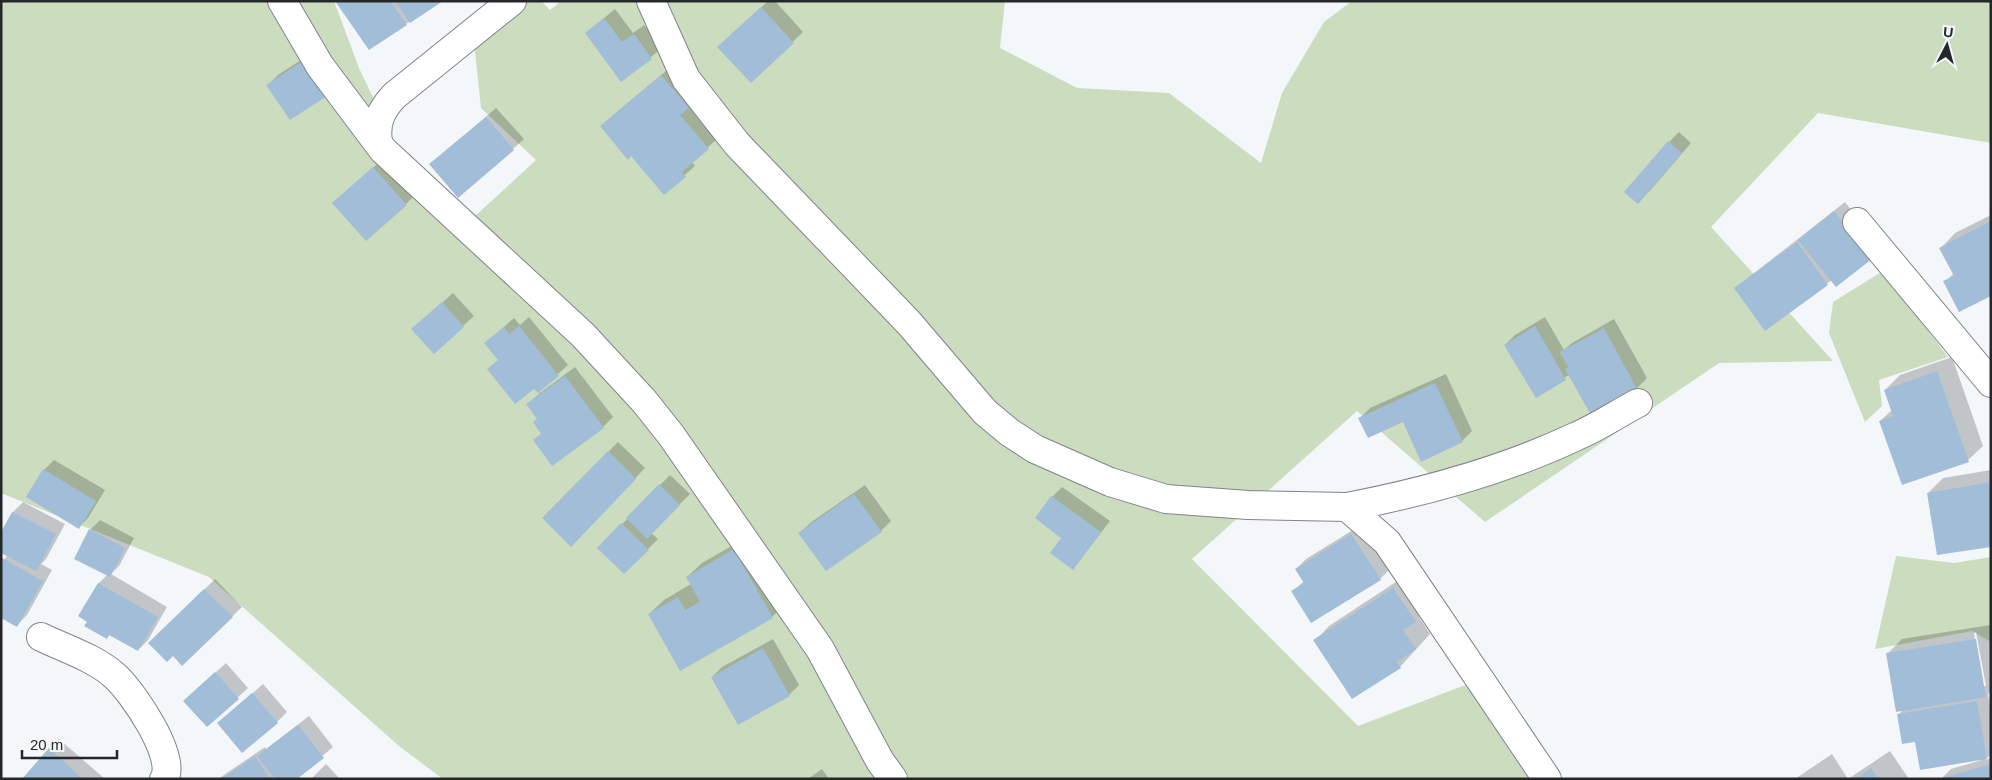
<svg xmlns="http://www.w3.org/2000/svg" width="1992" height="780" font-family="Arial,sans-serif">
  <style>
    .green { fill: #cbdcbf }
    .shadow { fill: #0003; fill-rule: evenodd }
    .building { fill: #a2bdd7 }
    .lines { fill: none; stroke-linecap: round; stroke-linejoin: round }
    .minor-casing { stroke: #818488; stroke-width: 30 }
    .minor { stroke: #fff; stroke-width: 28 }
  </style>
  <rect width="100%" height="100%" fill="#f3f7fa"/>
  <g class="green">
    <polygon points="1,1 334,1 359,68 406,167 474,217 536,160 481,108 474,42 493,1 541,1 550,10 561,1 1005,1 1000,48 1077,88 1169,93 1261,163 1282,93 1324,22 1352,1 1991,1 1991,143 1818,113 1711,227 1833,361 1719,363 1485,522 1357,411 1192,559 1358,726 1473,682 1541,779 443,779 399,746 209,577 1,493"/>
    <polygon points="1883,271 1948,357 1879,380 1882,406 1865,422 1829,333 1833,302"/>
    <polygon points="1896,556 1954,563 1991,557 1991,642 1972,631 1875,649"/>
  </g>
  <g class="shadow">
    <polygon points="336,1 441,1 406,24"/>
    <polygon points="768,1 775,1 803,32 751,81 729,37"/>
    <polygon points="615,9 633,33 644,25 662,48 622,80 586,33"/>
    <polygon points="316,50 339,83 268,85 278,75"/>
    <polygon points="672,66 718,138 692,162 695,166 664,193 611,117"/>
    <polygon points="496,108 524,139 513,149 431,164"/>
    <polygon points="1679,132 1691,143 1648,193 1669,142"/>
    <polygon points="384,158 416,194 406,204 344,193"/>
    <polygon points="1845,202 1881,248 1832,280 1765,329 1735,288"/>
    <polygon points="1991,215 1991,295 1945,282 1954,273 1941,248 1955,233"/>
    <polygon points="453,293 474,316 434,352 413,329"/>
    <polygon points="529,317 568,365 539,391 540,393 575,367 613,417 603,427 542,433 538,418 528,404 540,393 499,359 486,343 514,318 520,325"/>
    <polygon points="1545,317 1564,350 1572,343 1614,319 1647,378 1637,388 1591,413 1570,374 1536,396 1505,345 1515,335"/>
    <polygon points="1952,357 1983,446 1968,460 1880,421 1892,410 1885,390 1900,375"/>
    <polygon points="1446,374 1472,431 1462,441 1403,420 1360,418 1370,408"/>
    <polygon points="618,442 645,468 571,545 543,518"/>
    <polygon points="54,460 105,490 88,518 78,528 28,497 44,470"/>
    <polygon points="1991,470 1991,545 1928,493 1943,478"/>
    <polygon points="670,475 690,494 651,533 658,539 624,573 599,548"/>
    <polygon points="865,485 891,521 881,531 800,533 810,523"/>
    <polygon points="1062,487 1110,521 1073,569 1052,497"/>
    <polygon points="23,502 65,524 46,559 41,564 52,570 27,615 17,625 1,617 1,563 8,555 1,535 13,512"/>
    <polygon points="100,520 134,538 119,566 111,574 167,607 148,640 138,650 110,634 107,638 80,616 99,583 107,575 90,530"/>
    <polygon points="1361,525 1390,569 1380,579 1292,592 1304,581 1296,569 1306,559"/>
    <polygon points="749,536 787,602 772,617 649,614 664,600 691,584 687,577 702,563"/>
    <polygon points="1408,574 1429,607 1419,617 1430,634 1400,667 1315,641 1329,626"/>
    <polygon points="215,579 242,607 183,664 173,654 150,643"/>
    <path d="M 1990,625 L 1991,691 L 1988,694 L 1991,713 L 1991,754 L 1985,760 L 1991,758 L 1991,779 L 1941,779 L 1951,769 L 1982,760 L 1981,759 L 1916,740 L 1898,715 L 1903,710 L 1887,654 L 1902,639 ZM 1976,632 L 1986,686 L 1983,686 L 1974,633 Z"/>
    <polygon points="773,639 799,685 789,695 712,677 722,667"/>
    <polygon points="226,663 248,688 207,726 195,691"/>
    <polygon points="263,684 287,712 277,722 219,723"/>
    <polygon points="309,716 333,747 295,779 218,779 265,747 266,749"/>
    <polygon points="59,739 105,779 24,779"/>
    <polygon points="1890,751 1909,779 1848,779"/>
    <polygon points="1832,754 1848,779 1795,779"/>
    <polygon points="326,764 340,779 311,779"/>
    <polygon points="822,769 829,779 808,779"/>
  </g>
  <g class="building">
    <polygon points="335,1 390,1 407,25 369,50"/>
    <polygon points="395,1 443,1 410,23"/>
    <polygon points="761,7 794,43 751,83 717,47"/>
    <polygon points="604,18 622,42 634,34 652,59 621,82 585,33"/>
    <polygon points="306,59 330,94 290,120 266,85"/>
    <polygon points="661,75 689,108 680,115 709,149 682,172 686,177 664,195 631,156 628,160 600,126"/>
    <polygon points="486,117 514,150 458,198 429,164"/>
    <polygon points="1668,141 1682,153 1638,204 1624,192"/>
    <polygon points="373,167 407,205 366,241 332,203"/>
    <polygon points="1834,211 1872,259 1836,287 1798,240"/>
    <polygon points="1991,221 1991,296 1959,312 1943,281 1954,276 1939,248"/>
    <polygon points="1797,242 1828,285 1765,331 1734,288"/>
    <polygon points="442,302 464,327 434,354 411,329"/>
    <polygon points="519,326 559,376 538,393 534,389 515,404 487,369 498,360 484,343 504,327 509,334"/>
    <polygon points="1535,326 1566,380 1536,398 1504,345"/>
    <polygon points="1604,328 1637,389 1591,415 1565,369 1568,367 1560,352"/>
    <polygon points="1937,371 1969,462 1902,485 1879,421 1893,416 1884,390"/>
    <polygon points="565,376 604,428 552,466 533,440 541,434 533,422 537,419 526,404"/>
    <polygon points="1435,383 1463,442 1421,462 1403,422 1368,438 1358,418"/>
    <polygon points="608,451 636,479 571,547 542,518"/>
    <polygon points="43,469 96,501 79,529 26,497"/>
    <polygon points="1991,482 1991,547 1937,555 1927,493"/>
    <polygon points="659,484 680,505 647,539 626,518"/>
    <polygon points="854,494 882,532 826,571 798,533"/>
    <polygon points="1051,496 1101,532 1073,570 1050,553 1061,538 1035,518"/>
    <polygon points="12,512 56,534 36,571 1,553 1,532"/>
    <polygon points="621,523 649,550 624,574 597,548"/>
    <polygon points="89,529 125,548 110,577 74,559"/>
    <polygon points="1351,534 1381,580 1311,623 1291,591 1304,583 1295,569"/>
    <polygon points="734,549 773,618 680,671 648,614 678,597 685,610 700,602 686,577"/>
    <polygon points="2,558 43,581 17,627 1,618"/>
    <polygon points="98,583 158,617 138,651 109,635 107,639 84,626 87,622 78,616"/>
    <polygon points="1393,588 1416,622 1403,630 1416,649 1397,662 1401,668 1352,699 1313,640"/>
    <polygon points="204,589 233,617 182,666 173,656 167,662 148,643"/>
    <polygon points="1976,639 1986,697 1896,712 1886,653"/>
    <polygon points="763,648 790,696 738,725 711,677"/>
    <polygon points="215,672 239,699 207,727 183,701"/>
    <polygon points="252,693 278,723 242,753 217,723"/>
    <polygon points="1977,701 1987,759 1920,770 1915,742 1902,744 1897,714"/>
    <polygon points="298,725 324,758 297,779 275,779 257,756"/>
    <polygon points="49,748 83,779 22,779"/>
    <polygon points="255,756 270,779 221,779"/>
    <polygon points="1991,764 1991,779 1942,779 1942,778"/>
    <polygon points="1871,768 1878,779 1856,779"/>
  </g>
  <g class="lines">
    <g class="minor-casing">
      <g id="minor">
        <polyline points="282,1 320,66 383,150 583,335 644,401 671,435 820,649 880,761 893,779"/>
        <polyline points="651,1 686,79 737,144 909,323 985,412 1009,432 1035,449 1110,482 1166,499 1248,505 1347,507 1387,542 1547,779"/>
        <path d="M 378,142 C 375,123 381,110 394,96 L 512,1"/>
        <polyline points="1857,222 1991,383"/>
        <path d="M 1347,507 C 1425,492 1505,470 1577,436 C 1598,427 1617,414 1638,403"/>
        <path d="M 41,637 C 66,649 95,658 115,676 C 132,691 178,758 164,779"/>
      </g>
    </g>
    <use href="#minor" class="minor"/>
  </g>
  <rect width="1992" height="780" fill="none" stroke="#262728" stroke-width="5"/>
  <g transform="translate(1947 45) rotate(6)" stroke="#f3f7fa" stroke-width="4" paint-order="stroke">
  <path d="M0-4L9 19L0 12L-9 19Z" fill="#262728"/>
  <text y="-8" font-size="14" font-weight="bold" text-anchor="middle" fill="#262728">U</text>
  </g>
  <path d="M22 750v8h95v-8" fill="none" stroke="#262728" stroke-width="2.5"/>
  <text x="30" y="750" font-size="15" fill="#262728" stroke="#f3f7fa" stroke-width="4" paint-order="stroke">20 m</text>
</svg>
